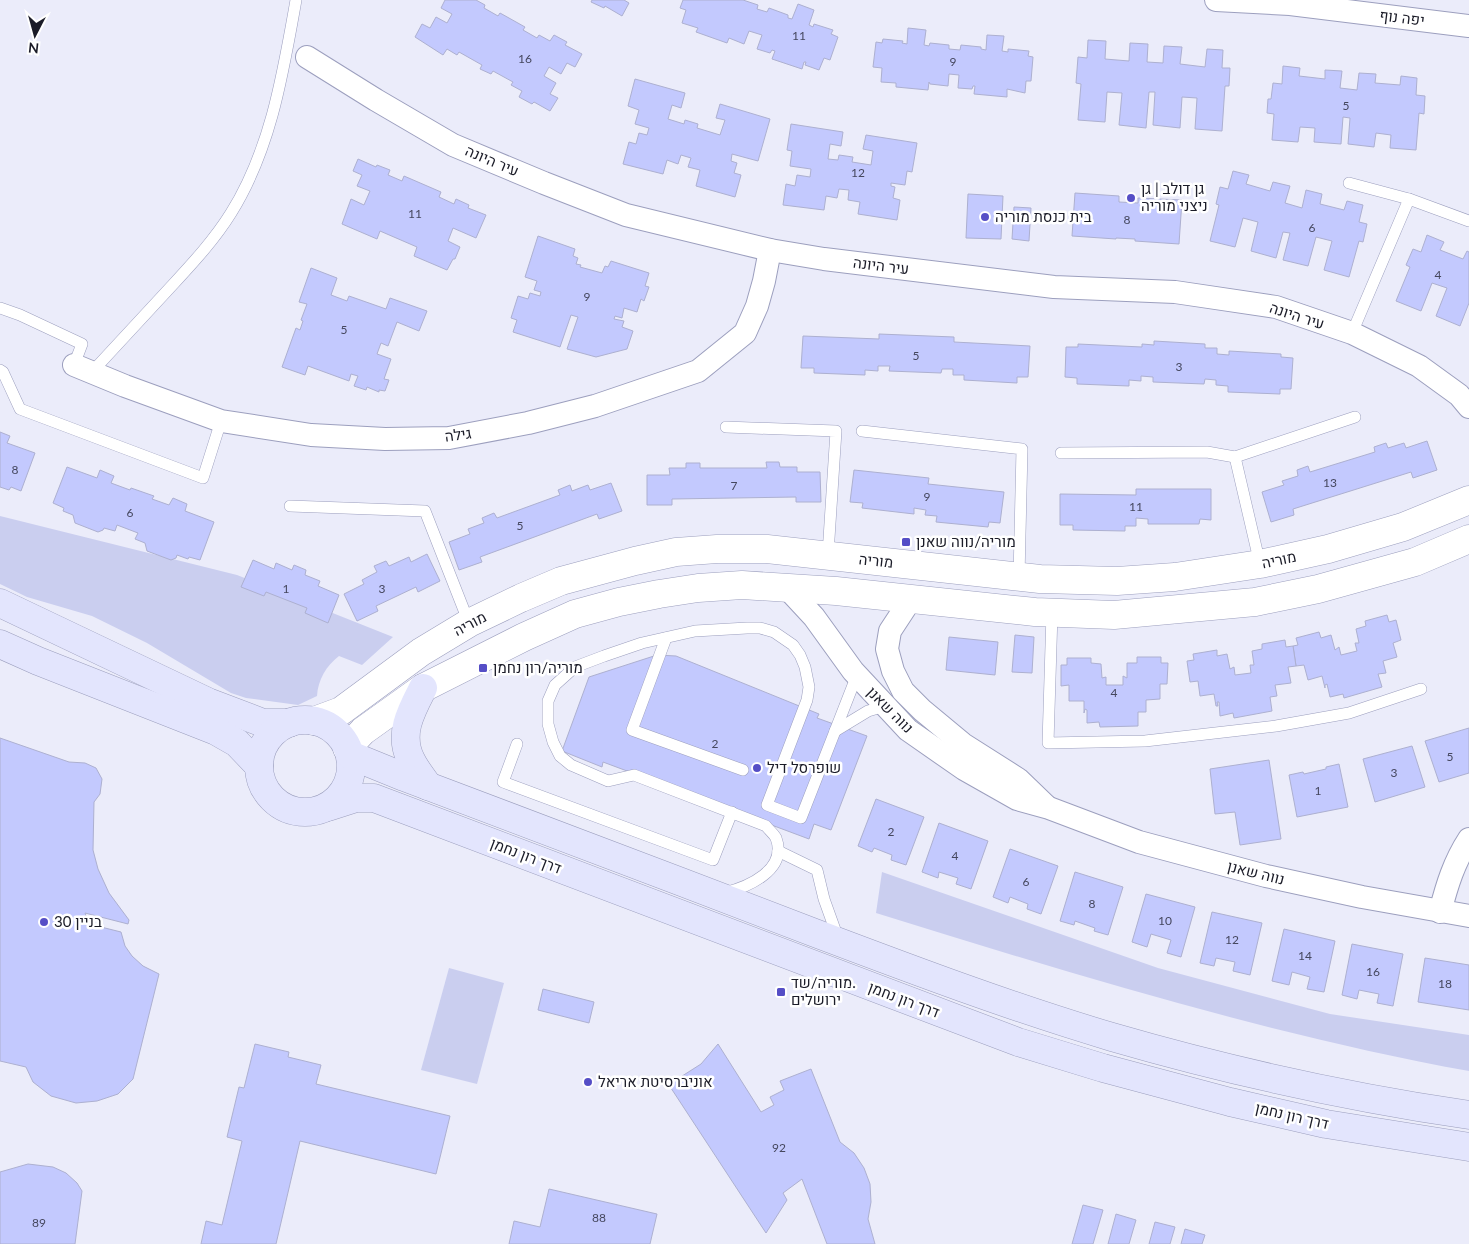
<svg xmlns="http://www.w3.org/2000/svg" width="1469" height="1244" font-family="Lato,Heebo,sans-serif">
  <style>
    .green { fill: #caceef }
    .building { fill: #c3c9fe; stroke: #adb0d0 }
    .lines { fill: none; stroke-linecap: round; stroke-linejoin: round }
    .service-casing { stroke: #9c9fbe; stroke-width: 12 }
    .minor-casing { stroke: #9c9fbe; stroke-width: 24 }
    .tertiary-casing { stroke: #9c9fbe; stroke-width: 29 }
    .secondary-casing { stroke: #9c9fbe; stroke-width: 29 }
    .service { stroke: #fff; stroke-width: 11 }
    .minor { stroke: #fff; stroke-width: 22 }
    .tertiary { stroke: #fff; stroke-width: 28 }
    .secondary { stroke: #e3e5fd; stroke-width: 28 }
    .poi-dot { fill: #554ec6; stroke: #fff; stroke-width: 2 }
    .labels { text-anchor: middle; stroke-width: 5; stroke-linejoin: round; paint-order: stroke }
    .number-label { font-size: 12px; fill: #45475e }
    .street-label { font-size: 15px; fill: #1b1c28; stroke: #fff }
    .poi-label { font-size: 15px; fill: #1b1c28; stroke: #fff; text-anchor: start }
  </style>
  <rect width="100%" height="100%" fill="#ebecfa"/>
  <g class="green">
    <path d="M 0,516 L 237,575 L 393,637 L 362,665 L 339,656 C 326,666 318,680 317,696 L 298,705 L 246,698 L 231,693 L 147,643 L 92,616 L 27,597 L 0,584 Z"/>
    <path d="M 882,872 L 1158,968 L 1330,1014 L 1469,1035 L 1469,1071 C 1267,1034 1072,974 876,913 Z"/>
    <polygon points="449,968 504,983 477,1084 421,1070"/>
  </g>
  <g class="building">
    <polygon points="445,0 476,0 485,5 484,8 498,16 500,13 525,27 523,30 537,38 539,35 550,41 554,35 567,42 565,45 582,54 575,67 567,63 561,74 549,67 544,76 556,83 550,94 558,98 550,111 534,102 532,104 519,97 522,91 511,85 513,82 493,71 491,74 480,69 482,65 459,52 457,55 447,49 443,55 415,37 422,24 430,28 436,17 447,23 452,14 441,8"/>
    <polygon points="592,0 624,0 629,3 622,16 605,6 604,8 591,2"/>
    <polygon points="683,0 743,0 758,5 757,9 767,12 769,8 788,15 788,18 792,19 798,4 814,10 809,25 813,27 814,24 833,30 831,34 838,37 830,60 824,58 819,70 805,65 806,62 804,62 802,69 772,59 775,51 772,50 770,53 757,49 762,35 749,31 744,44 729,38 727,43 696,32 698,28 682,23 686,10 680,8"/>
    <polygon points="908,28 926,30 924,45 929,46 930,43 949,45 949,49 960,50 961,45 981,47 981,49 986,50 987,35 1004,36 1002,51 1008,52 1008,49 1029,51 1028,56 1033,57 1031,81 1026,81 1025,93 1007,89 1007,97 974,94 975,86 973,86 972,89 958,88 959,75 949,74 948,86 930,84 929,82 928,90 896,87 896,83 881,82 882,68 873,67 876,42 882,43 883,39 903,41 902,43 907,44"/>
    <polygon points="1088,40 1106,41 1105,59 1129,61 1130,43 1148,44 1147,62 1163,63 1164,46 1182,47 1180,64 1205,67 1207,49 1223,50 1222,68 1230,68 1229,86 1225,86 1222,131 1195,129 1197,98 1182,97 1180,128 1153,125 1155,92 1149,92 1146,128 1119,125 1122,93 1107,92 1105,122 1078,120 1081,84 1076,83 1078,57 1087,58"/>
    <polygon points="1283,66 1300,68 1299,76 1325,79 1325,70 1342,71 1340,88 1357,90 1359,73 1376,74 1375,83 1400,85 1401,76 1417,78 1416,95 1425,96 1424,114 1419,113 1416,150 1390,148 1391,135 1376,133 1374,147 1348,144 1350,118 1343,117 1341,144 1314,142 1315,128 1300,127 1298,142 1272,140 1274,114 1267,113 1268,99 1271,99 1273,83 1282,84"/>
    <polygon points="635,79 685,93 681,108 672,105 668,119 684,124 685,120 698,124 697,128 720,135 725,120 716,118 720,104 770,119 758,161 732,154 731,161 737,163 734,173 741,175 735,197 696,186 700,170 688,167 691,158 681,155 678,164 667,160 663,174 623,164 629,142 636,144 639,133 647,135 649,128 635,124 639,110 628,106"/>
    <polygon points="791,124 843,132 841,146 830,144 828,159 838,160 839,155 853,157 852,162 871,165 873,151 863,149 866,135 917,143 912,172 907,171 905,185 891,183 891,186 895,187 893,198 900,200 897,220 858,214 860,202 848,200 849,190 839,189 837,198 826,196 824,210 783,205 786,184 795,186 797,175 810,177 811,169 790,166 792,151 787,150"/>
    <polygon points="358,159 376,167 377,165 390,170 388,175 402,181 404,176 441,192 439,197 454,204 456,199 469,205 468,208 486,215 476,238 453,228 448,241 460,247 455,259 453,259 447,270 414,256 417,247 380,231 377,239 342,224 351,199 364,205 370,191 357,186 362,175 353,171"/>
    <polygon points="1233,171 1249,175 1246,184 1270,191 1273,182 1290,186 1285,203 1302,208 1306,190 1322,194 1320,204 1344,210 1347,201 1363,205 1359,222 1367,224 1363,242 1359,241 1349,277 1324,270 1332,241 1316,237 1308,266 1283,260 1290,233 1283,232 1276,258 1251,251 1258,222 1243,218 1235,247 1210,241 1219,205 1216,204 1220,187 1228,189"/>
    <polygon points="1075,193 1119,196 1119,202 1138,203 1138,198 1182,200 1179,244 1135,241 1135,239 1116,238 1116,239 1072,236"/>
    <polygon points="968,194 1003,196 1001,239 966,238"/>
    <polygon points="1014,207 1031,208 1029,241 1012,239"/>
    <polygon points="1427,235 1444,242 1440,250 1463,259 1467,251 1469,252 1469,303 1460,326 1436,316 1447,288 1432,283 1421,311 1396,301 1410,267 1406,265 1413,249 1421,252"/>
    <polygon points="538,236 575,249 573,256 578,258 576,264 581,265 580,267 602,273 605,266 608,267 611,261 649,273 645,286 649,287 644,301 641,299 637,312 624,308 622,318 615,316 614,319 624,321 622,327 633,331 627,349 596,357 567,349 578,317 571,315 560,347 513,332 517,320 511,318 518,296 528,299 530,293 540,296 541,292 534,290 537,281 525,277"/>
    <polygon points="311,268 337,278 331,295 347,301 349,296 386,309 390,298 427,311 419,331 397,322 388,346 381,343 377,354 391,359 384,379 389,380 385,391 379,390 379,392 367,387 366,390 354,386 358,376 351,374 349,381 308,366 305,375 282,367 296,328 300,330 303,321 301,320 307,304 299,302"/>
    <polygon points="879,334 954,337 954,342 1030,346 1028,377 1017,377 1017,383 964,380 964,375 953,375 953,369 942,369 941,373 889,371 890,366 878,366 878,371 865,370 865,375 814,373 814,368 801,368 803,336 879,339"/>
    <polygon points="1154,341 1205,344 1205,348 1217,348 1217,354 1229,355 1229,351 1281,354 1281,357 1293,358 1291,389 1280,389 1280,394 1228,392 1228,386 1216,385 1216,380 1205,379 1204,384 1153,382 1153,377 1141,376 1141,381 1129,380 1129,386 1077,384 1077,378 1065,377 1066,347 1078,347 1078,344 1142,347 1142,344 1154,345"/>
    <polygon points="0,432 10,436 7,443 35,453 21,491 11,487 9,490 0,487"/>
    <polygon points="1427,441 1437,470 1413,478 1411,472 1293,509 1294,515 1271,522 1262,492 1284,485 1282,481 1298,476 1297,470 1308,466 1310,472 1375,452 1374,447 1386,443 1388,448 1404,443 1406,448"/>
    <polygon points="766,462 779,462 780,467 797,467 797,472 820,472 821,502 796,502 796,497 672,499 672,505 647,505 647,475 670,475 669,468 686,468 686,463 700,463 700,468 767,468"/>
    <polygon points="67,467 97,478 100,470 114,476 111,483 130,490 131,488 154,496 152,499 169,505 173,498 187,504 185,511 214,522 200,560 189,557 188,559 177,555 176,558 171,560 147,551 145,543 135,539 138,533 117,525 115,531 104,528 103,530 98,532 75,523 73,515 63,511 64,508 53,503"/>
    <polygon points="854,470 929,478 928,484 1004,492 1000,523 989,522 988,527 936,522 937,516 925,515 926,510 914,508 914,514 862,508 863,503 850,502"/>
    <polygon points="611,483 622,511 599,519 597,514 480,557 482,562 459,570 449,542 470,534 468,529 484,523 482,518 494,513 497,518 560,495 558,490 570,485 572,491 588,485 590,490"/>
    <polygon points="1136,489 1211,489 1211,520 1200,519 1199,524 1148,524 1148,519 1136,518 1136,526 1125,526 1125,531 1073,530 1073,525 1060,525 1060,494 1136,495"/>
    <polygon points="427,554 440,581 418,592 416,587 376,606 378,611 357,621 344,594 364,584 362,580 377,572 374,566 386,561 389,566 409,557 411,562"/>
    <polygon points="253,560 274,569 276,563 292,570 294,565 306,570 305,575 320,581 318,586 339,595 328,623 305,613 307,608 266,592 264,596 241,587"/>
    <polygon points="1387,615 1389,622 1396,620 1401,640 1393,643 1397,657 1383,661 1386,673 1378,674 1382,687 1344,698 1343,694 1330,697 1327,684 1325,685 1325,688 1322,676 1308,680 1304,665 1296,666 1293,646 1298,645 1296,638 1319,632 1321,638 1331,635 1335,650 1339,647 1341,655 1357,651 1355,643 1359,643 1356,629 1366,626 1365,621"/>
    <polygon points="1015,635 1034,637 1032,673 1012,672"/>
    <polygon points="949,637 998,642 995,675 946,670"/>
    <polygon points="1285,640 1286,647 1293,646 1296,666 1288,667 1291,683 1275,685 1277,696 1270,697 1272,711 1234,718 1233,713 1220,716 1219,702 1217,702 1218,706 1216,706 1214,694 1200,696 1198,681 1190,682 1187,661 1194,660 1193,654 1217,650 1217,656 1227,654 1230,669 1234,667 1235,675 1251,673 1250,665 1254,665 1252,651 1262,649 1262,644"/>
    <polygon points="657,655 676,656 819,714 817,718 867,736 831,830 814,824 809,839 603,762 602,767 562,751 589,677"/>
    <polygon points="1137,657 1161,657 1161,663 1168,663 1167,684 1160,684 1160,699 1146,700 1146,712 1138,712 1138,726 1100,727 1099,722 1087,723 1087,710 1085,709 1084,713 1084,701 1069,701 1069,685 1061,686 1061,665 1067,665 1067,658 1091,658 1091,663 1101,664 1102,678 1106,677 1106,685 1123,685 1123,676 1127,678 1127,663 1137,663"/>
    <polygon points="1469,728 1469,773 1439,782 1425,741"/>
    <polygon points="0,738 69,762 85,763 96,768 102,779 100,794 94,802 93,850 98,869 109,893 129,920 128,924 85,913 89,924 121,932 125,946 132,956 143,966 159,974 133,1079 118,1094 97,1101 76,1103 51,1096 33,1082 26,1067 0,1061"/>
    <polygon points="1412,746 1425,787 1375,802 1363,759"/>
    <polygon points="1269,760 1281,839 1240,845 1235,812 1215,814 1210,769"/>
    <polygon points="1339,764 1348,807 1297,817 1289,775 1303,772 1304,774 1326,769 1326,767"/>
    <polygon points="876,799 924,817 906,865 891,860 892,855 874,848 872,852 858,846"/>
    <polygon points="939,823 988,841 971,889 956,884 958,878 939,872 938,878 922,872"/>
    <polygon points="1010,849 1058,866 1041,914 1027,909 1028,904 1010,897 1008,903 993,897"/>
    <polygon points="1075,872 1123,887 1108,935 1094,931 1095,928 1075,921 1074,925 1060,921"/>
    <polygon points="1146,894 1195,907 1181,957 1167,953 1171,940 1151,934 1147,947 1132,942"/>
    <polygon points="1212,912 1262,923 1250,975 1233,971 1235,962 1216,958 1214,966 1200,963"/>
    <polygon points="1284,929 1335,941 1324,992 1307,989 1310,977 1292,972 1289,985 1272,981"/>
    <polygon points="1352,944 1403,954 1393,1006 1377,1003 1379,994 1359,990 1357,999 1342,995"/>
    <polygon points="1425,958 1469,965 1469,1010 1418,1002"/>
    <polygon points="543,989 594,1002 589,1023 538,1010"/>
    <polygon points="255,1044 289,1052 288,1057 321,1065 316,1084 450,1116 436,1174 300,1141 276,1244 201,1244 206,1221 222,1225 242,1141 227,1137 239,1087 244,1088"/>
    <polygon points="718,1044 761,1112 774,1105 770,1097 784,1090 780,1081 811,1069 840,1142 854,1153 864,1168 870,1184 871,1202 868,1219 875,1244 827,1244 802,1179 783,1193 787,1200 766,1233 667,1082 679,1078 701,1064"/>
    <polygon points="28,1164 53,1167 66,1173 77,1183 82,1191 75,1244 0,1244 0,1172"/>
    <polygon points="549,1189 657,1214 650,1244 509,1244 514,1221 540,1227"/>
    <polygon points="1083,1205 1103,1210 1093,1244 1072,1244"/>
    <polygon points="1116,1214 1136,1220 1129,1244 1108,1244"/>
    <polygon points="1155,1222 1175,1227 1170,1244 1149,1244"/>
    <polygon points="1185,1229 1205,1235 1202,1244 1181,1244"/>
  </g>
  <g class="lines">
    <g class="service-casing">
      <g id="service">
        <polyline points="1349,183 1409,199 1469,221"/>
        <polyline points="0,308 20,315 82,344 74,365"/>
        <polyline points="1352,333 1409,199"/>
        <polyline points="0,370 3,372 20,409 203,478 221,421"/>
        <path d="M 91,373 C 116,346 141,319 166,292 C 189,267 213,242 231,213 C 271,149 283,73 296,0"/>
        <polyline points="726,427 836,431 828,554"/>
        <polyline points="862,431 1022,449 1019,577"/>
        <polyline points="1061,453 1207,452 1235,457 1355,417"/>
        <polyline points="1235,457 1260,564"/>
        <polyline points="290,506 425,511 469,623"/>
        <polyline points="1052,613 1048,743 1145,741 1276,726 1349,713 1421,689"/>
        <polyline points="666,638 632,730 743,770"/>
        <polyline points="835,731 868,711 885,706"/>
        <polyline points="517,744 503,782 713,860 732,812"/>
        <polyline points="778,851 817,870 824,899 838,938"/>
        <path d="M 724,893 C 748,887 788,870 776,838 C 774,834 769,830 766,826 L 634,775 L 608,781 L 571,765 L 560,756 L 553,742 L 548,724 L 548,701 L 555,685 L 575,667 L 604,656 L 642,643 L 695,631 L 747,628 L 760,628 L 774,632 L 793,645 L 800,655 L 805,667 L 809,687 L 807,700 L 767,805 L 801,818 L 857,675"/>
      </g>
    </g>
    <g class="minor-casing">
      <g id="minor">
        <polyline points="1216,0 1290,4 1469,26"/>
        <polyline points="307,57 376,100 453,145 544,183 626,215 770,250 824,259 1054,287 1175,292 1276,307 1352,333 1419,366 1459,395 1469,407"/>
        <polyline points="74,365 125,386 221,421 311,435 385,439 449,438 528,423 595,406 698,371 745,333 757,306 764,281 770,250"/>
        <polyline points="788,589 814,617 853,671 908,730 964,769 1017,799 1049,808 1139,842 1266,876 1362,897 1469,916"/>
        <polyline points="911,599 890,631 887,649 893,671 903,691 922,710 963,744 1018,779 1046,806"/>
        <path d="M 1440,912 C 1447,885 1454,862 1469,839"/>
      </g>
    </g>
    <g class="tertiary-casing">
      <g id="tertiary">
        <polyline points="314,721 341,711 421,652 469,623 521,598 561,581 635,561 676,552 717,549 767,549 1040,579 1117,581 1175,577 1260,564 1328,549 1403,527 1469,500"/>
        <polyline points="347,748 363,731 423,688 524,637 575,614 619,602 659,594 698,588 742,585 836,591 1035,612 1114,615 1255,602 1318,589 1415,562 1469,539"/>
      </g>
    </g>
    <g class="secondary-casing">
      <g id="secondary">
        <polyline points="0,603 208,702 263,723 289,723"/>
        <polyline points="0,644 38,661 216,731 237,743 259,766"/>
        <path d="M 423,688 C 411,711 398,734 411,760 C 415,769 423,778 428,786"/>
        <circle cx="305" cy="766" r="46"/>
        <path d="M 350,755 L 404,777 C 542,828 678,881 815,933 C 913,970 1011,1007 1112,1037 C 1229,1071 1348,1097 1469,1115"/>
        <polyline points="328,807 356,798 374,798 1018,1042 1103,1068 1230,1102 1326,1124 1469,1147"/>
      </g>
    </g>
    <use href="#service" class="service"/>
    <use href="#minor" class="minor"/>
    <use href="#tertiary" class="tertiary"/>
    <use href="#secondary" class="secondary"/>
  </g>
  <g class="poi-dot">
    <circle cx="1131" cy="198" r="5"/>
    <circle cx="985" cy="217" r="5"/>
    <rect x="901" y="537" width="10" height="10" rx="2.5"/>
    <rect x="478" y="663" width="10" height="10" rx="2.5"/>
    <circle cx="757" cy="768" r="5"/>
    <circle cx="44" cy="922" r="5"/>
    <rect x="776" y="987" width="10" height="10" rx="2.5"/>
    <circle cx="588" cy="1082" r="5"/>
  </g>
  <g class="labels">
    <g class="number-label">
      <text x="799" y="40">11</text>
      <text x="525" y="63">16</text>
      <text x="953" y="66">9</text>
      <text x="1346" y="110">5</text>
      <text x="858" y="177">12</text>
      <text x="415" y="218">11</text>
      <text x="1127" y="224">8</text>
      <text x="1312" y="232">6</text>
      <text x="1438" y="279">4</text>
      <text x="587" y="301">9</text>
      <text x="344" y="334">5</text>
      <text x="916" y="360">5</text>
      <text x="1179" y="371">3</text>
      <text x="15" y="474">8</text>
      <text x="1330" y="487">13</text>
      <text x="734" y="490">7</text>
      <text x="927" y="501">9</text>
      <text x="1136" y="511">11</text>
      <text x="130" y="517">6</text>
      <text x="520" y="530">5</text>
      <text x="286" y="593">1</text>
      <text x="382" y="593">3</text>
      <text x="1114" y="697">4</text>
      <text x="715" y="748">2</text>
      <text x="1450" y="761">5</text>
      <text x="1394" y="777">3</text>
      <text x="1318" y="795">1</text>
      <text x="891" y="836">2</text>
      <text x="955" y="860">4</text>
      <text x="1026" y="886">6</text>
      <text x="1092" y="908">8</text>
      <text x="1165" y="925">10</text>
      <text x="1232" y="944">12</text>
      <text x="1305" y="960">14</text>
      <text x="1373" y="976">16</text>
      <text x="1445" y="988">18</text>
      <text x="779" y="1152">92</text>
      <text x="599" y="1222">88</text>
      <text x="39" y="1227">89</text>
    </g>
    <g class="street-label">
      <text transform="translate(1402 18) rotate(7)" y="5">יפה נוף</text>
      <text transform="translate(492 161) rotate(23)" y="5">עיר היונה</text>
      <text transform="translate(881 266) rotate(7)" y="5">עיר היונה</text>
      <text transform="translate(1297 316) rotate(18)" y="5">עיר היונה</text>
      <text transform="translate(458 435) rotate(-8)" y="5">גילה</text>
      <text transform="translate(1279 560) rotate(-12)" y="5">מוריה</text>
      <text transform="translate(876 561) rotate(6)" y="5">מוריה</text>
      <text transform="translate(470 624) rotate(-28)" y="5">מוריה</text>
      <text transform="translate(890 710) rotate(45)" y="5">נווה שאנן</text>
      <text transform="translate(526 856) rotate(21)" y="5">דרך רון נחמן</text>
      <text transform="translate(1256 873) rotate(14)" y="5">נווה שאנן</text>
      <text transform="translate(904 1000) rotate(21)" y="5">דרך רון נחמן</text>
      <text transform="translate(1292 1116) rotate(13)" y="5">דרך רון נחמן</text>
    </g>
    <g class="poi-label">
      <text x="1141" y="194">גן דולב | גן<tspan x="1141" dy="17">ניצני מוריה</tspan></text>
      <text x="995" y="222">בית כנסת מוריה</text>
      <text x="916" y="547">מוריה/נווה שאנן</text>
      <text x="493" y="673">מוריה/רון נחמן</text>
      <text x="767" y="773">שופרסל דיל</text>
      <text x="54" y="927">בניין 30</text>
      <text x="791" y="988">מוריה/שד.<tspan x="791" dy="17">ירושלים</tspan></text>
      <text x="598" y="1087">אוניברסיטת אריאל</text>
    </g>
  </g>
  <g transform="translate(35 35) rotate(186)" stroke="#ffffff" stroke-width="4" paint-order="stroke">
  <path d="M0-4L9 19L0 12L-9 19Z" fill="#1b1c28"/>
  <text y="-8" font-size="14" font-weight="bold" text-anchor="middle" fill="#1b1c28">N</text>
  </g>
</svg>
